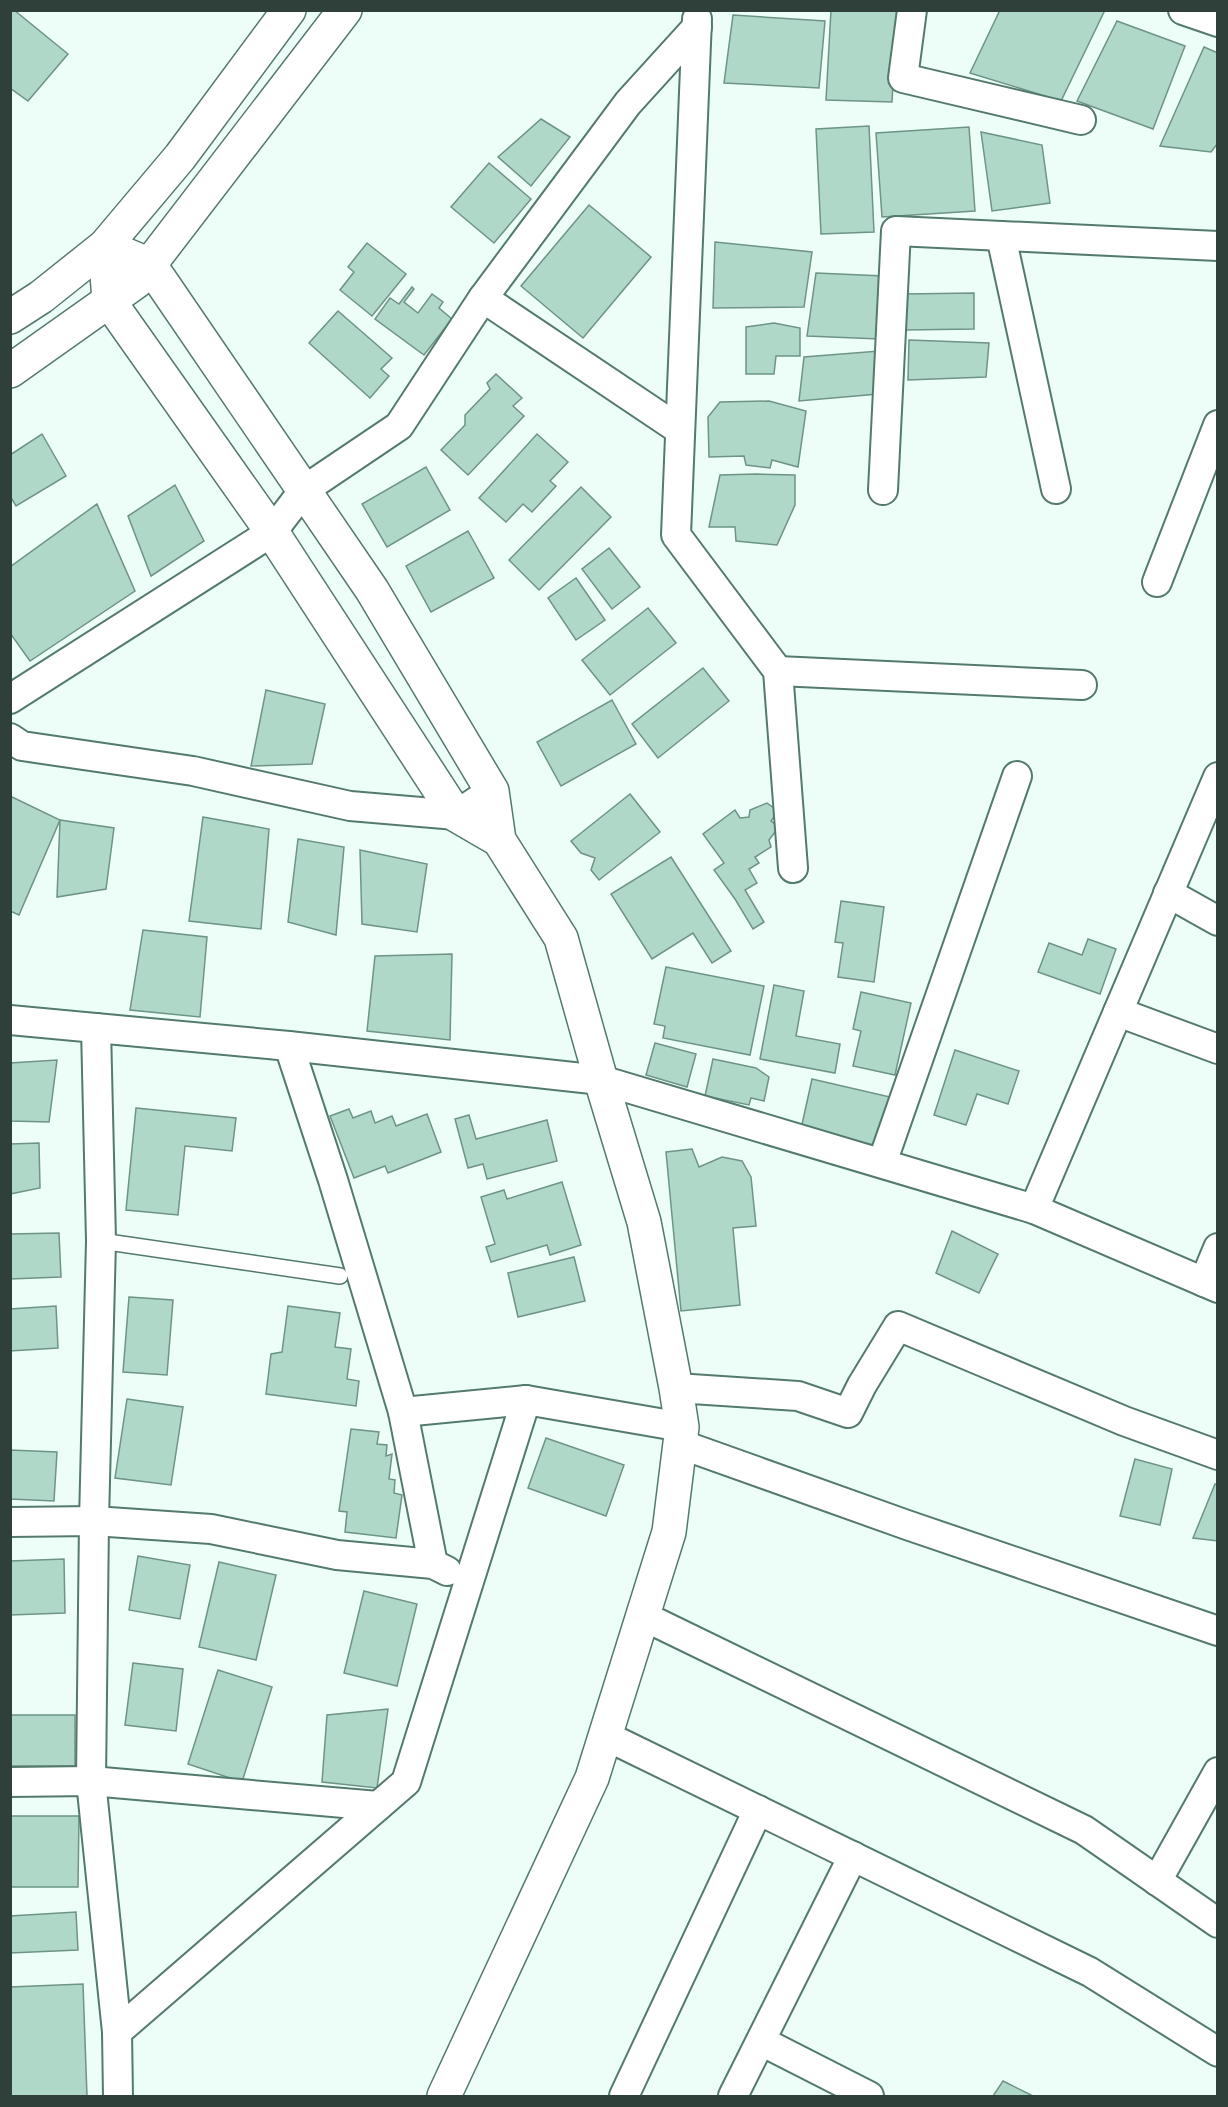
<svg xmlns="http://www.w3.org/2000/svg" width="1228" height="2107" font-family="'Source Sans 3',sans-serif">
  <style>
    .building { fill: #afd8c9; stroke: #6e9487; stroke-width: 1.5 }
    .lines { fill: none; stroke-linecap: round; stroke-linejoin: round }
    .service-casing { stroke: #547a6d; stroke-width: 18 }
    .minor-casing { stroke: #547a6d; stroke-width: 32 }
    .tertiary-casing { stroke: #547a6d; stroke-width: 36 }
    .service { stroke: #fff; stroke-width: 15 }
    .minor { stroke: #fff; stroke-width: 28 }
    .tertiary { stroke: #fff; stroke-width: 33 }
  </style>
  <rect width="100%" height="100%" fill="#edfef8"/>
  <g class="building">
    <polygon points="10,10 14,10 68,54 28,101 10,88"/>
    <polygon points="831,10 897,10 892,102 826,100"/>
    <polygon points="1000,10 1105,10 1061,101 970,73"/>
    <polygon points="733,15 825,21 819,88 724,83"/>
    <polygon points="1117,21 1185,46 1153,129 1077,101"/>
    <polygon points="1204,47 1218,53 1218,143 1211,152 1160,146"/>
    <polygon points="541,119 570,137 531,186 498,157"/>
    <polygon points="869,126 874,232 821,234 816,129"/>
    <polygon points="969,127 975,211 882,217 876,133"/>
    <polygon points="981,132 1042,145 1050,203 992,211"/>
    <polygon points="489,163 531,199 494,243 451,207"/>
    <polygon points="589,205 651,257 583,338 521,286"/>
    <polygon points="715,242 812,252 804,307 713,308"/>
    <polygon points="367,243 406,274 372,316 340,290 354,272 348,267"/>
    <polygon points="816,273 884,276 879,339 807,336"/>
    <polygon points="412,287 414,289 404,302 418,313 432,294 443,302 439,308 452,319 424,355 375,319 390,298 399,304"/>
    <polygon points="974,293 974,329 904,330 904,294"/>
    <polygon points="338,311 392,358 381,369 389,376 370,398 309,343"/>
    <polygon points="774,323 800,328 800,356 776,356 774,374 746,374 746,327"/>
    <polygon points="909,340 989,343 986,377 908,380"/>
    <polygon points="879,351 878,394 799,401 804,357"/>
    <polygon points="496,374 522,398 513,406 524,416 468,475 441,450 465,425 465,415 490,389 487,383"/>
    <polygon points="769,401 806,411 798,467 772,460 770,468 746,465 744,456 709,457 708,417 720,402"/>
    <polygon points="42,434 66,476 16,506 10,496 10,455"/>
    <polygon points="537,434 568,462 550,481 556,486 532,512 523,504 506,522 479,498"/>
    <polygon points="426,467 450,510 387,547 362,504"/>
    <polygon points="756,474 795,475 795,505 777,545 736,541 735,527 709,527 720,475"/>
    <polygon points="175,485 204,541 151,576 128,516"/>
    <polygon points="581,487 611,517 539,590 509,560"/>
    <polygon points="97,504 135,591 30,661 10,633 10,567"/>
    <polygon points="468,531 494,578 431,612 406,566"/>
    <polygon points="609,548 640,587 612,609 582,569"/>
    <polygon points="576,578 605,620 576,640 548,598"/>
    <polygon points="648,608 676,643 610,695 582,660"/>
    <polygon points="703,668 729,701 658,758 632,724"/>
    <polygon points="266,690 325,704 312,764 251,766"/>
    <polygon points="612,700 636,744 561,786 537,742"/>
    <polygon points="630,794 660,832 599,880 591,870 595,858 581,853 571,841"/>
    <polygon points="10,796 60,820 19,915 10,911"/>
    <polygon points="767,803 778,811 771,821 779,827 769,840 771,847 755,857 759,863 749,869 757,883 745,890 764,922 753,929 735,899 714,870 724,863 703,834 735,810 740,818 749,817 750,810"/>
    <polygon points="203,817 269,829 261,929 189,921"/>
    <polygon points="60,820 114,828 106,889 57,897"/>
    <polygon points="298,839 344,847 336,935 288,922"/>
    <polygon points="360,850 427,864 417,932 362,924"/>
    <polygon points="671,857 731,951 712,963 693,933 652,959 611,894"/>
    <polygon points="841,901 884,907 874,982 838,977 843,943 835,942"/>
    <polygon points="143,930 207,937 200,1017 130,1010"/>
    <polygon points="1088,939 1116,949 1100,994 1038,972 1049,943 1082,955"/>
    <polygon points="452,954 450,1040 367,1031 375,956"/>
    <polygon points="666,967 764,986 750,1055 663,1038 665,1026 654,1024"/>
    <polygon points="774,985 804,991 796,1036 840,1044 835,1073 760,1059"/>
    <polygon points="861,992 911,1003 895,1075 853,1066 861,1031 853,1029"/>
    <polygon points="655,1043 696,1054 687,1087 646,1075"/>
    <polygon points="955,1050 1019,1071 1008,1104 977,1094 966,1125 934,1115"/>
    <polygon points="713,1059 756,1068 769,1077 764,1101 751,1098 749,1105 705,1096"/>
    <polygon points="57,1060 49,1122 10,1121 10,1063"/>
    <polygon points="812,1079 890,1097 878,1146 801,1129"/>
    <polygon points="136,1108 236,1118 232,1151 185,1146 178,1215 126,1210"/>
    <polygon points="349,1109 353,1118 371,1111 375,1123 392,1116 396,1126 427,1114 441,1152 388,1173 385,1166 354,1178 330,1116"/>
    <polygon points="469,1115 476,1139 547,1120 557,1161 487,1179 483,1164 468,1168 455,1119"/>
    <polygon points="39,1143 40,1188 10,1194 10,1144"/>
    <polygon points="692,1149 699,1167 722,1157 742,1161 751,1177 756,1226 733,1228 740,1305 681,1311 666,1152"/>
    <polygon points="562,1182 581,1245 550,1255 547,1245 491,1262 486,1247 495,1244 481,1197 504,1190 507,1199"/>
    <polygon points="952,1231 998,1254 979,1293 936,1273"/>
    <polygon points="59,1233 61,1277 10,1279 10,1234"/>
    <polygon points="574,1257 585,1301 518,1317 508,1273"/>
    <polygon points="129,1297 173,1300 167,1375 123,1372"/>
    <polygon points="56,1306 58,1348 10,1351 10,1309"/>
    <polygon points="288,1306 340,1313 335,1347 351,1349 347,1379 359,1381 356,1406 266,1394 271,1354 282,1352"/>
    <polygon points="127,1399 183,1407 171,1485 115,1478"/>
    <polygon points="351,1429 379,1432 377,1444 387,1445 386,1456 392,1454 389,1479 395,1480 394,1493 402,1495 396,1538 345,1532 347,1512 339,1511"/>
    <polygon points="546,1438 624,1465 606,1516 528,1488"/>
    <polygon points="10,1450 57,1452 54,1501 10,1499"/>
    <polygon points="1135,1459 1172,1469 1160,1525 1120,1516"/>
    <polygon points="1215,1484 1218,1485 1218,1541 1193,1538"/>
    <polygon points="138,1556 190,1565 180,1619 129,1610"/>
    <polygon points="64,1559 65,1613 10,1615 10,1561"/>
    <polygon points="219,1562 276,1575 256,1660 199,1647"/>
    <polygon points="364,1591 417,1604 397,1686 344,1673"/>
    <polygon points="133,1663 183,1669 176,1731 125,1725"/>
    <polygon points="218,1670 272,1687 242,1782 188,1764"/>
    <polygon points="388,1709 377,1788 322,1782 327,1715"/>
    <rect x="10" y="1715" width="65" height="51"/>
    <polygon points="10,1816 79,1816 78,1887 10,1887"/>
    <polygon points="76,1912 78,1950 10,1953 10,1916"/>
    <polygon points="83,1984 87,2096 10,2096 10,1987"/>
    <polygon points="1003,2081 1033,2096 993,2096"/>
  </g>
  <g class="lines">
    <g class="service-casing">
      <polyline id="service" points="101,1241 340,1276"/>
    </g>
    <g class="minor-casing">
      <g id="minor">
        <polyline points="912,10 903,78 1081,120"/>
        <polyline points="1183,10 1218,22"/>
        <polyline points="697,19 676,535 778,671 793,868"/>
        <polyline points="1001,236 1056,489"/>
        <polyline points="483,298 680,430"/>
        <polyline points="883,490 896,231 1218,246"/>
        <polyline points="1157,582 1218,425"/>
        <polyline points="778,671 1082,685"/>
        <polyline points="10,699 272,532 304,490 399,426 483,298 628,103 697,27"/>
        <polyline points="10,738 22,746 193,771 350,806 456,815 492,791"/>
        <polyline points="1168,893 1218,921"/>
        <polyline points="1118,1012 1218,1049"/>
        <polyline points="10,1020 289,1046 601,1080 1034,1209 1218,1288"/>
        <polyline points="96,1028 101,1241 94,1521 91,1781 117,2032 118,2096"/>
        <polyline points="289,1046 333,1180 403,1412 433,1564"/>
        <polyline points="882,1163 1017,776"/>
        <polyline points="1034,1209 1218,777"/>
        <polyline points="1204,1282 1218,1248"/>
        <polyline points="676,1388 798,1396 848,1413 862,1385 898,1326 1124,1421 1218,1455"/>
        <polyline points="403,1412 526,1400 682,1427"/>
        <polyline points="680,1444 907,1525 1218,1631"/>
        <polyline points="10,1522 94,1521 211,1529 337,1555 433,1564 447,1571"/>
        <polyline points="643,1616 1084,1830 1218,1923"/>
        <polyline points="606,1736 1090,1972 1218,2052"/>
        <polyline points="10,1782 91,1781 378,1806"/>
        <polyline points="1157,1881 1218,1772"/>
        <polyline points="117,2032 406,1782 526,1400"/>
        <polyline points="761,2041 869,2096"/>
        <polyline points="624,2096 758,1810"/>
        <polyline points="733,2096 853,1856"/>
      </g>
    </g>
    <g class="tertiary-casing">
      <g id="tertiary">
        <polyline points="10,317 41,297 105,246 180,157 289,10"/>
        <polyline points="10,371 137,281 345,10"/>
        <polyline points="444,2096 592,1778 669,1532 682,1427 676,1388 644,1222 601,1080 561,938 499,840 492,791 372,590 150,265 105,246 109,301 272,532 456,815 499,840"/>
      </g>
    </g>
    <use href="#service" class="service"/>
    <use href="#minor" class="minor"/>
    <use href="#tertiary" class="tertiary"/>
  </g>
  <rect width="1228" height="2107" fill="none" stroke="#2f403a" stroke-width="24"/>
</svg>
